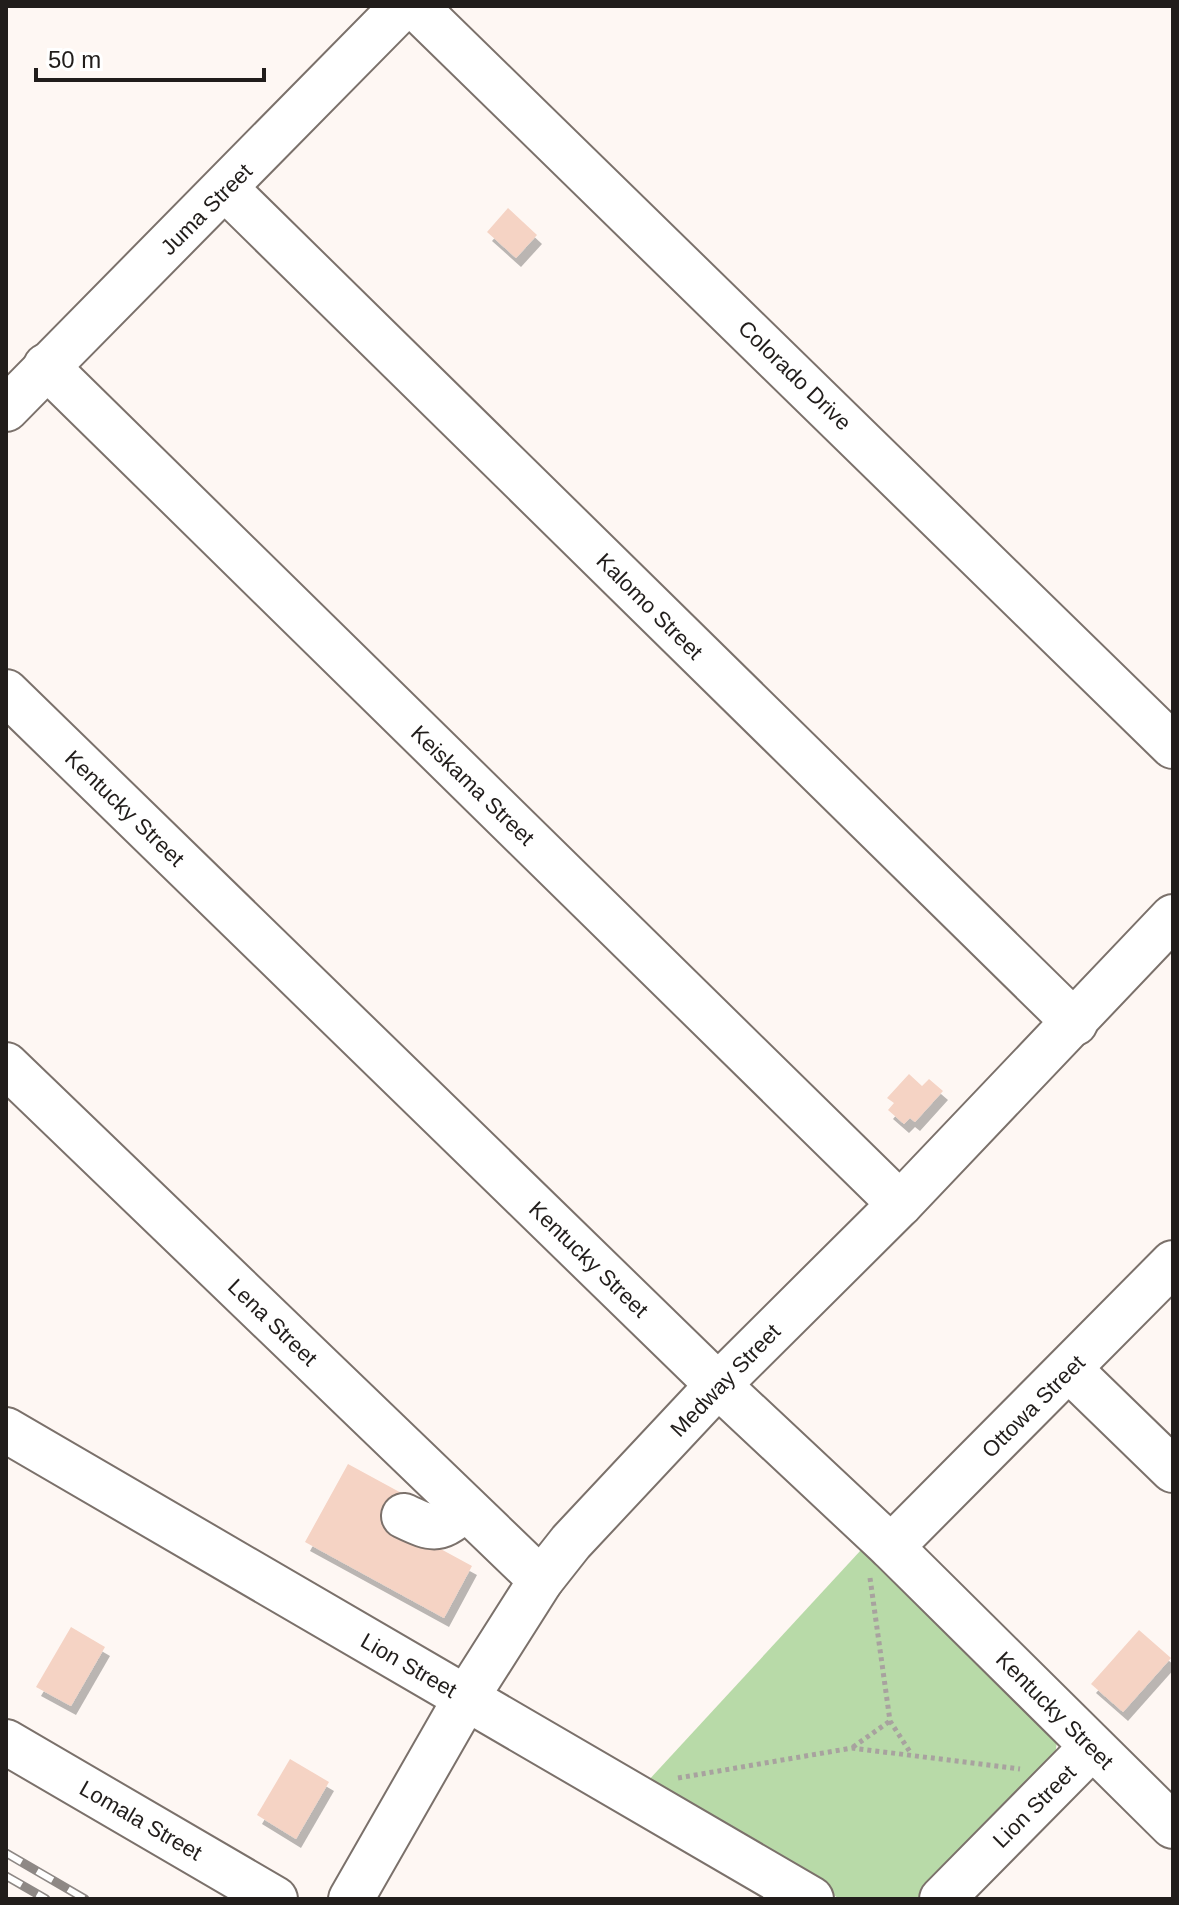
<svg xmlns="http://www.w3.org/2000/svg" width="1179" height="1905" font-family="Arial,sans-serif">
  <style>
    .green { fill: #b8daa8 }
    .building { fill: #f5d3c4; filter: url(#shadow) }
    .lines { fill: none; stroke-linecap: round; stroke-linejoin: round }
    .minor-casing { stroke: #7b716b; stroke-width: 48 }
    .path { stroke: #a8a29f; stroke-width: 5; stroke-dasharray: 4 4; stroke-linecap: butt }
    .minor { stroke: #fff; stroke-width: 44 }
    .rail-casing { stroke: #8e8885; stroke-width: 9 }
    .rail { stroke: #fff; stroke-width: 6; stroke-dasharray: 18; stroke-linecap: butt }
    .labels { text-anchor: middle; stroke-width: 6; stroke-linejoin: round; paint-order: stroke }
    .street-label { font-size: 22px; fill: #211d1b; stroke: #fff }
  </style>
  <defs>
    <filter id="shadow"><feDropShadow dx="5" dy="9" stdDeviation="0" flood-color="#0004"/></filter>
  </defs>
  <rect width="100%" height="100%" fill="#fef7f3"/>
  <polygon class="green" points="861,1550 1057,1741 1055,1756 923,1899 840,1899 647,1782"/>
  <g class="building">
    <polygon points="508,208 537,235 516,258 487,232"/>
    <polygon points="909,1074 922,1086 929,1079 943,1091 915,1122 910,1118 904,1124 888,1110 894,1103 887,1098"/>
    <polygon points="348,1464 405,1495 391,1522 472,1566 444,1618 305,1542"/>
    <polygon points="71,1627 105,1647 71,1706 36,1687"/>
    <polygon points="1139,1630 1171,1658 1123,1712 1091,1684"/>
    <polygon points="290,1759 329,1782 296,1839 257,1815"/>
  </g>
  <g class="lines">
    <g class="minor-casing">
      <g id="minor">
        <polyline points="415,6 1173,746"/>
        <polyline points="226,189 1075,1023"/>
        <polyline points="46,366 900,1204"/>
        <polyline points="6,409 403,6"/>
        <polyline points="6,692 718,1385 891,1547 1173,1826"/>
        <polyline points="6,1065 541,1580"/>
        <polyline points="1070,1370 1173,1470"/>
        <polyline points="6,1430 811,1899"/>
        <path d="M 404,1516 C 435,1531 440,1531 465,1508"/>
        <polyline points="891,1547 1173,1263"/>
        <polyline points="6,1742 275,1899"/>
        <polyline points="351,1899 466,1698 541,1580 571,1542 718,1385 900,1204 1173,917"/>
        <polyline points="942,1899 1092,1747"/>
      </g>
    </g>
    <g class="path">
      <polyline points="870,1578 890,1721 910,1752"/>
      <polyline points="853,1747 890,1721"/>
      <polyline points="678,1778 852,1748 1020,1769"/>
    </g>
    <use href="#minor" class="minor"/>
    <g class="rail-casing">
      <g id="rail">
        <polyline points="6,1853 85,1899"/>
        <polyline points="6,1876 46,1899"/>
      </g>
    </g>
    <use href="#rail" class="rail"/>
  </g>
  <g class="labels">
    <g class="street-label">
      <text transform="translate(206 209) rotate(-45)" y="8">Juma Street</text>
      <text transform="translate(795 375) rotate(44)" y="8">Colorado Drive</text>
      <text transform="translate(650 606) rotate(45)" y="8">Kalomo Street</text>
      <text transform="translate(473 785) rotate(44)" y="8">Keiskama Street</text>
      <text transform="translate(125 808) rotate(44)" y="8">Kentucky Street</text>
      <text transform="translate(589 1259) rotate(44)" y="8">Kentucky Street</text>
      <text transform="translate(273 1322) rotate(44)" y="8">Lena Street</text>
      <text transform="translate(725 1380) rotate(-46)" y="8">Medway Street</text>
      <text transform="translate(1033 1406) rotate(-45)" y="8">Ottowa Street</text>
      <text transform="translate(409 1665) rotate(30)" y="8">Lion Street</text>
      <text transform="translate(1055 1710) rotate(45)" y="8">Kentucky Street</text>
      <text transform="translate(1034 1806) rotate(-45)" y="8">Lion Street</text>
      <text transform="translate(141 1820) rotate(30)" y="8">Lomala Street</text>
    </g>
  </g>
  <rect width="1179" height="1905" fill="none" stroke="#211d1b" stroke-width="16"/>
  <path d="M36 68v12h228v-12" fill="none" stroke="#211d1b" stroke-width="4"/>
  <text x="48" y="68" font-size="24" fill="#211d1b" stroke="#ffffff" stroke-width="6" paint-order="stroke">50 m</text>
</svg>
